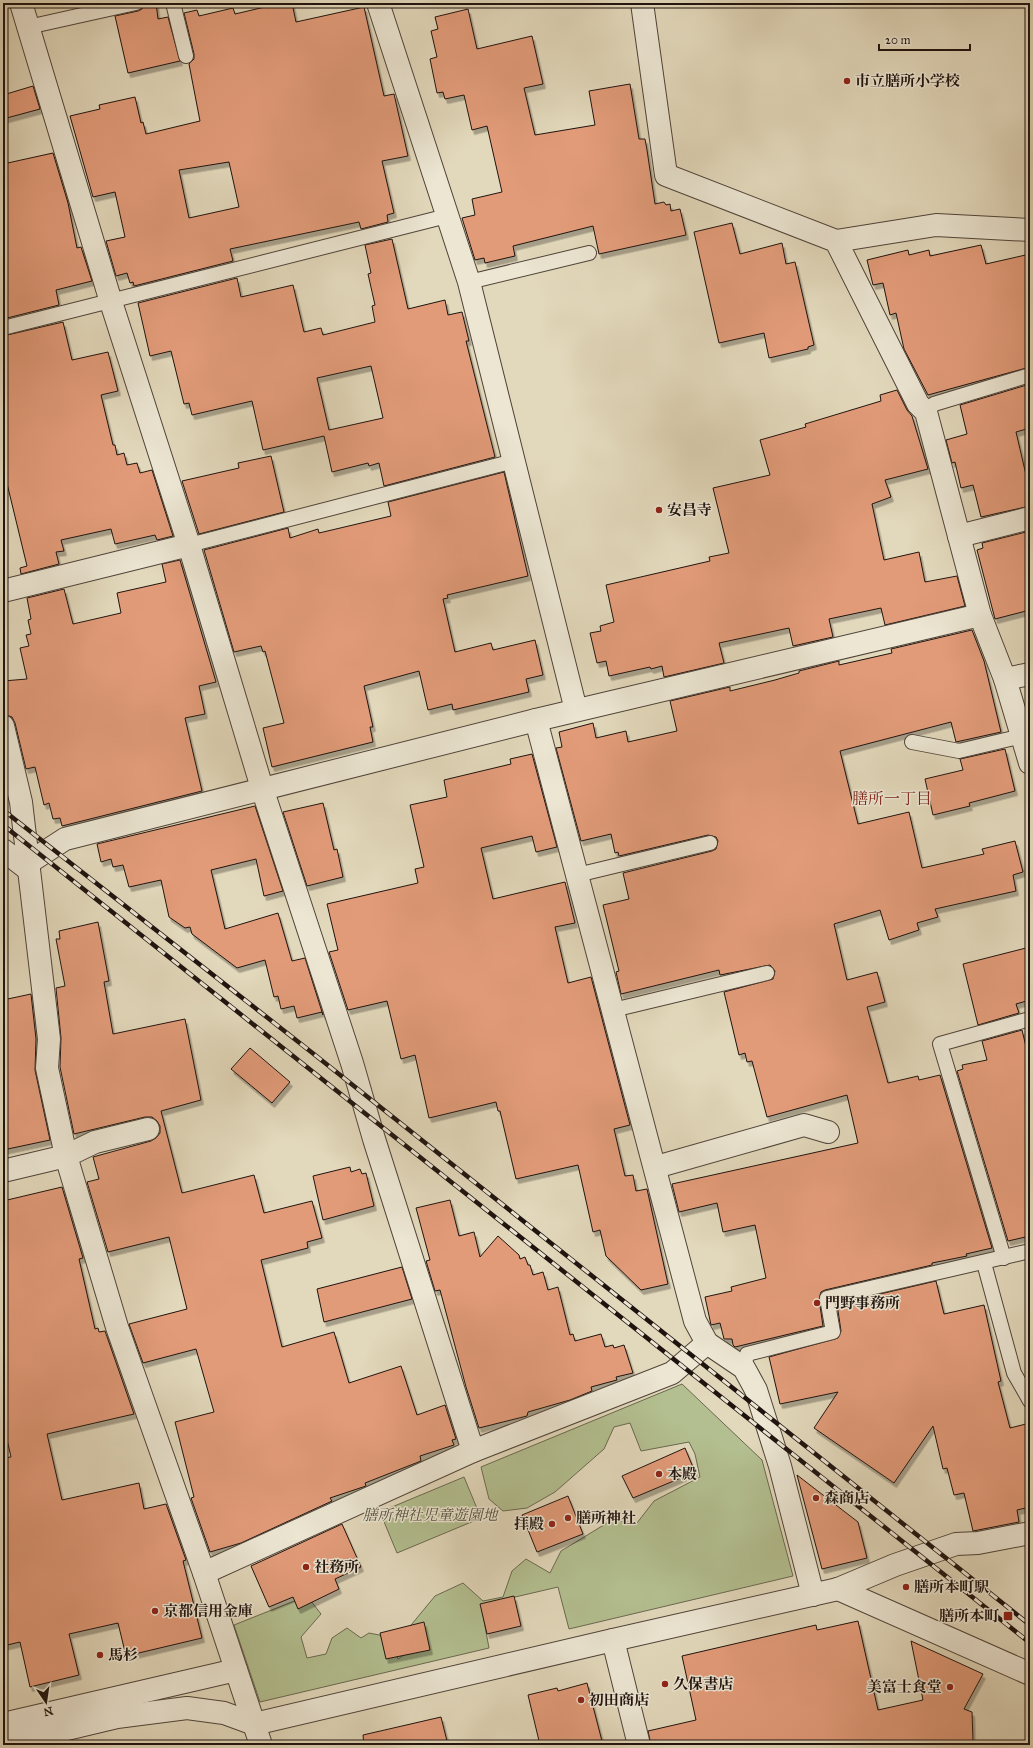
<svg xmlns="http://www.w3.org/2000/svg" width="1033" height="1748" font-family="'IM FELL Great Primer','Noto Serif JP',serif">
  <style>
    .green { fill: #b3bf90; stroke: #696950 }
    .building { fill: #e29b79; stroke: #1f130f; fill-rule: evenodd; filter: url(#shadow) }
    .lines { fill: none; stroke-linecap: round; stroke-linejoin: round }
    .service-casing { stroke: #50443a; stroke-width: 16 }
    .minor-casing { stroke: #50443a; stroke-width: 24 }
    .tertiary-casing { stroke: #50443a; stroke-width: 24 }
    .service { stroke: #ece6d3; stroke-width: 14 }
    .minor { stroke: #ece6d3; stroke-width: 22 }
    .tertiary { stroke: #ece6d3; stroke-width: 22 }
    .rail-casing { stroke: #1f130f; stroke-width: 4.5 }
    .rail { stroke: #ece6d3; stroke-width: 3; stroke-dasharray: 9; stroke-linecap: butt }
    .poi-dot { fill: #8f2418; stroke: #ece6d3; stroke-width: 1.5 }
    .labels { text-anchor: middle; stroke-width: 3; stroke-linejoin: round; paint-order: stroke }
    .poi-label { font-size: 15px; font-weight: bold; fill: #1f130f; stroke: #ece6d3; text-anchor: start }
    .park-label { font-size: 15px; font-style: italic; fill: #534f3c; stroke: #ece6d3 }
    .neighbourhood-label { font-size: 16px; fill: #7a1f14; stroke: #ece6d3 }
  </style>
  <defs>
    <filter id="shadow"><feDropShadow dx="2.5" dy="4.5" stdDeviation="0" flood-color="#0004"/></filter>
  </defs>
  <rect width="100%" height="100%" fill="#e2d8bb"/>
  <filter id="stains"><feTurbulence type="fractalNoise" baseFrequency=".005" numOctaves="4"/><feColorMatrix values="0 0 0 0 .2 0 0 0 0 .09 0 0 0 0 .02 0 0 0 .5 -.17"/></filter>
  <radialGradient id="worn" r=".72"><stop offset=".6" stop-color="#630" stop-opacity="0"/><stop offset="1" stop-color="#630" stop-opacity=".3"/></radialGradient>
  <g class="green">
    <polygon points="682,1384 762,1460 793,1576 569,1629 558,1587 481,1605 489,1648 260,1702 234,1625 307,1596 321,1614 301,1637 307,1658 326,1654 332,1638 347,1628 361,1638 369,1633 389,1637 398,1659 414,1648 407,1630 435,1596 463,1583 483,1601 503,1597 512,1571 526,1559 550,1573 561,1551 612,1520 637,1523 654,1501 700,1477 695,1454 689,1442 641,1451 630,1423 614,1427 604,1449 555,1492 527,1508 503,1511 489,1499 481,1467"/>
    <polygon points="464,1477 481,1518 397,1553 380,1512"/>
  </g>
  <g class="building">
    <polygon points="144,3 156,3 158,19 168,17 180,61 128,73 115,16 138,11 142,9"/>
    <path d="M 282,3 L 292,3 L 296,22 L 364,7 L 384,96 L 394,94 L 408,156 L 382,161 L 394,213 L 387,215 L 388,222 L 361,229 L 359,222 L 230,249 L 233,261 L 134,286 L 133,282 L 130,283 L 127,273 L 116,276 L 106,241 L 125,237 L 115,192 L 93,197 L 70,116 L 100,109 L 99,105 L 135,97 L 141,123 L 143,122 L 146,134 L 200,121 L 189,64 L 194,59 L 194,54 L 184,13 L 197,10 L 199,16 L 233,8 L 235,14 ZM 229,162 L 239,207 L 189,218 L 179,170 Z"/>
    <polygon points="468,9 477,49 532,36 543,84 524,88 535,135 595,125 589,91 630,84 639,139 645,139 647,150 655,204 664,202 666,205 670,204 671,211 680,209 686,235 599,254 593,226 513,246 515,256 485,263 484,258 475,260 462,218 475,215 472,199 502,192 487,126 472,130 464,95 445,99 443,92 437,93 430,59 437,57 431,31 438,29 435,17"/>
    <polygon points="33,86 40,109 3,119 3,95"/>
    <polygon points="53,153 68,203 77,248 81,247 92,281 56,290 59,305 3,319 3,164"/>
    <polygon points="732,223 740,254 782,243 786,264 795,262 814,345 808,347 808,349 769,358 764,333 719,343 694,232"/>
    <path d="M 392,239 L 408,309 L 445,300 L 448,315 L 462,312 L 469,341 L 466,341 L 495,457 L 384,486 L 379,463 L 369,466 L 368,463 L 332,472 L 324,436 L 263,450 L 252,401 L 192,415 L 189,403 L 184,404 L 171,351 L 150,356 L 138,303 L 237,278 L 241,297 L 293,285 L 304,332 L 321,328 L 323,335 L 375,322 L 372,306 L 375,305 L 368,274 L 371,273 L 365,245 ZM 371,366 L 383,418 L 329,430 L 317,378 Z"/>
    <polygon points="981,245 986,264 1030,254 1030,367 928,395 904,349 896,313 890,315 883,283 873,285 867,260 908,250 909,255 929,250 930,256"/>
    <polygon points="63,322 72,360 108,352 118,391 101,395 113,445 115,445 117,455 124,453 127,465 137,463 140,473 152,470 173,536 157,540 155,535 115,544 111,529 61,540 64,551 56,552 59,564 21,574 20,568 27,566 3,467 3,336"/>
    <polygon points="1030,384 1030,428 1016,432 1030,492 1030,506 981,517 973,485 961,488 955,462 952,463 946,440 967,434 960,405"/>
    <polygon points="897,390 907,410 912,416 928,469 885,480 891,497 872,504 884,560 919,552 925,582 957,576 965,606 885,625 881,608 829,619 833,637 793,646 789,628 719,643 724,663 664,677 662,666 651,669 650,667 609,676 606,661 597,663 590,633 601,631 600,626 614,622 606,585 710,561 709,557 729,553 713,488 770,475 760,440 806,427 805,424 881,401 880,395"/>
    <polygon points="271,456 284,512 199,534 182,481 239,468 238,463"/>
    <polygon points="504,472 528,576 447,595 448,598 443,599 455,652 491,643 493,650 535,640 543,675 526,679 529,692 453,710 452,704 428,710 419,671 364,686 373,727 370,727 373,742 272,767 263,728 284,723 265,651 263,652 261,646 234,652 204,550 288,528 290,538 318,529 319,533 391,516 388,502"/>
    <polygon points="1030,531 1030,610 995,619 977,550 983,548 982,543"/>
    <polygon points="180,560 216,682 199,686 205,714 185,718 202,791 62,826 60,818 53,819 49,803 44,805 35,767 26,769 15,723 12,717 3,714 3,681 27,679 20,648 29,646 26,635 31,634 28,620 31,619 27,598 64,589 73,624 121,613 117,593 166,582 162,564"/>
    <polygon points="972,630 984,661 1001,732 956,742 951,722 840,751 858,824 909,812 922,868 984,854 982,849 1015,841 1023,872 1013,875 1016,891 935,909 938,917 917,923 919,930 889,940 880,910 834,924 847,980 877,972 885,1002 867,1007 888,1083 918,1076 919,1080 940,1075 992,1248 966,1254 967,1256 932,1263 932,1265 825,1290 821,1292 819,1299 823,1326 735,1347 733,1345 732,1339 724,1339 720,1323 711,1325 705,1297 732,1291 731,1287 766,1278 755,1225 723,1232 717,1203 679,1212 672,1184 858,1143 847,1095 767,1117 752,1061 747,1062 745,1053 739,1055 724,992 773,979 775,971 770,965 720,975 719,970 621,994 616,972 619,971 603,905 629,899 623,873 712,851 716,849 718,841 716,837 708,835 619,856 618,852 615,853 611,834 581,841 556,748 562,747 559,732 593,723 596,738 626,731 628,742 677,731 670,701 730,687 730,691 775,680 799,673 799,671 839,661 839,665 892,653 891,649"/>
    <polygon points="1005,749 1015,791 969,803 970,806 933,815 925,779 963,770 960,759"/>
    <polygon points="532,754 557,847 536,852 532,836 481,848 493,899 565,882 575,923 555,927 568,983 591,977 630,1125 614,1129 625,1176 633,1175 636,1191 647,1189 668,1284 641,1290 606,1256 600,1230 593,1232 578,1165 516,1179 500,1111 498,1111 496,1102 429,1118 415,1055 401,1059 387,1001 348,1010 329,952 338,950 327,904 418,883 415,869 424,867 410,805 447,797 444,780 511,764 510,759"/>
    <polygon points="323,803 334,850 337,849 343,877 307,886 283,812"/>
    <polygon points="255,806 283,891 264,896 256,859 211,870 225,929 278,913 292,961 305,958 323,1015 322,1012 297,1018 294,1006 281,1009 278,996 274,997 265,960 237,968 192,934 190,927 185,928 169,917 161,880 129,887 123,865 113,867 111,859 101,862 97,844"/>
    <polygon points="98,922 109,981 104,982 113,1034 185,1019 201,1100 161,1111 182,1193 254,1175 264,1213 312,1201 322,1238 307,1242 308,1248 261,1260 282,1347 334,1332 349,1383 401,1366 417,1415 445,1405 456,1439 452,1440 454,1445 420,1456 421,1461 365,1483 366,1486 330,1498 332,1501 241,1543 210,1552 191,1498 194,1497 175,1422 214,1412 196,1349 143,1363 129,1324 187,1309 169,1237 108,1252 87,1182 99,1179 93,1157 151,1141 156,1138 160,1133 160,1126 157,1121 152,1117 145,1117 74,1134 60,1067 61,1038 56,988 65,986 56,939 60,939 59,931"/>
    <polygon points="1030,947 1030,1000 1016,1004 1019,1013 978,1025 963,964"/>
    <polygon points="31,994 36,1039 35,1070 50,1140 3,1150 3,1000"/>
    <polygon points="1022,1030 1030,1063 1030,1236 1008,1241 957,1071 963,1069 962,1065 987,1060 982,1041"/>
    <polygon points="250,1048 290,1082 272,1103 231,1069"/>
    <polygon points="350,1167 351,1172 360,1169 362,1174 366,1173 374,1206 323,1220 313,1176"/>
    <polygon points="62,1187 83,1258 79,1259 95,1329 98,1328 99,1332 105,1331 134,1414 47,1434 62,1500 139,1483 144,1509 166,1504 186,1560 183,1561 202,1638 126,1656 118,1623 69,1634 79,1675 30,1687 20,1642 3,1646 3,1458 11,1457 3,1422 3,1201"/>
    <polygon points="450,1200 459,1236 474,1232 480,1257 498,1236 519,1255 520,1259 525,1257 528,1265 530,1265 533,1275 543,1272 548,1290 558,1287 570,1335 573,1334 575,1341 601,1334 605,1347 613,1345 614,1348 624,1345 633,1373 616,1377 617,1380 591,1387 592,1391 570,1400 528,1412 527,1416 479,1428 466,1387 440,1290 435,1291 426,1261 430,1260 416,1208"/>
    <polygon points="402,1267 412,1299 324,1322 317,1289"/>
    <polygon points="936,1281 944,1314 984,1305 1001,1381 998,1382 1010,1428 1030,1423 1030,1507 1017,1510 1019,1522 973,1531 964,1493 954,1495 947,1468 943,1469 933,1426 894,1483 814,1428 838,1392 780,1404 769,1357 838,1338 841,1331 837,1304"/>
    <polygon points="685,1448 695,1472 633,1498 622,1476"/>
    <polygon points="797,1475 858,1522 867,1558 822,1569"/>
    <polygon points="568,1496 583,1534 537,1552 522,1515"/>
    <polygon points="342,1524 361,1567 335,1579 339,1589 298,1609 293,1597 269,1607 251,1566"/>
    <polygon points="514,1596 521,1626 487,1634 480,1604"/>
    <polygon points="858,1621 878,1710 923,1700 911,1641 983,1674 964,1709 972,1712 973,1741 959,1741 960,1745 651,1745 648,1731 696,1720 682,1656 816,1625 817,1630"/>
    <polygon points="424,1622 430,1650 386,1659 380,1633"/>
    <polygon points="587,1683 603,1745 540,1745 528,1695 557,1688 558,1691"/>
    <polygon points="441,1717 448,1745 364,1745 363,1735"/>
  </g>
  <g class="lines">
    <g class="service-casing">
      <g id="service">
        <polyline points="173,3 186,56"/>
        <polyline points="28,27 136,3"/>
        <polyline points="469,282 589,253"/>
        <polyline points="3,328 447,216"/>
        <polyline points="926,412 934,404 1030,375"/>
        <polyline points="189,545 514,461"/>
        <polyline points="912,742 959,751 1022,736"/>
        <polyline points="577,875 710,843"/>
        <polyline points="613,1010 767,973"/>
        <polyline points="1004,1258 940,1044 1030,1019"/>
        <polyline points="984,1263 1014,1373 1030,1401"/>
        <polyline points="744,1368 747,1354 833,1332 827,1298 1030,1251"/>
      </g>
    </g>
    <g class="minor-casing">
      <g id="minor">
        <polyline points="21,3 111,302 189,545 262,788 352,1063 374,1139 473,1451"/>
        <polyline points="378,3 469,282 576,710"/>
        <polyline points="642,3 666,175 836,241 918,404 926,412 980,615 1005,679 1030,763"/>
        <polyline points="836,241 936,225 1030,230"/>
        <polyline points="959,536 1030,518"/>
        <polyline points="3,591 189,545"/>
        <polyline points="1005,679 1030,674"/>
        <polyline points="536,720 695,1321 707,1343 744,1368 756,1390 780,1466 813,1595"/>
        <polyline points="3,726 21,802 49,1039 47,1068 66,1156 117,1327 204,1573 261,1745"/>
        <polyline points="3,850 29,870"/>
        <polyline points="28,863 65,839 536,720 980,615"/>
        <polyline points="656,1167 804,1125 828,1132"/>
        <polyline points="3,1171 66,1156 95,1142 148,1129"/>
        <polyline points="204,1573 473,1451 672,1373 707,1343"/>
        <polyline points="838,1589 1030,1674"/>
        <polyline points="838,1589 895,1565 956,1544 978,1543 1030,1533"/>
        <polyline points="613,1640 639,1745"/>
        <polyline points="3,1724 236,1670"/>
      </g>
    </g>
    <g class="tertiary-casing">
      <polyline id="tertiary" points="8,1745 25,1739 117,1717 187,1708 224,1713 254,1724 613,1640 838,1589"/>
    </g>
    <use href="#service" class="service"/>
    <use href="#minor" class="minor"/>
    <use href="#tertiary" class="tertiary"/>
    <g class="rail-casing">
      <g id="rail">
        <polyline points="3,810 315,1055 1030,1625"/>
        <polyline points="3,825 1030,1643"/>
      </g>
    </g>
    <use href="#rail" class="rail"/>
  </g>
  <g class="poi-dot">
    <circle cx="847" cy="81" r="4"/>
    <circle cx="659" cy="510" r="4"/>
    <circle cx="817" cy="1303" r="4"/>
    <circle cx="659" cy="1474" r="4"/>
    <circle cx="816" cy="1498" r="4"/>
    <circle cx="568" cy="1518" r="4"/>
    <circle cx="552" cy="1524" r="4"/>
    <circle cx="306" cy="1567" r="4"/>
    <circle cx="906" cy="1587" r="4"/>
    <circle cx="155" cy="1611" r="4"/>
    <rect x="1003" y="1611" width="10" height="10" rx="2"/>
    <circle cx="100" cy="1655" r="4"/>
    <circle cx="665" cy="1684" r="4"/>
    <circle cx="950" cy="1687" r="4"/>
    <circle cx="581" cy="1700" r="4"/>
  </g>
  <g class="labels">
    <g class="poi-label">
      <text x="855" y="86">市立膳所小学校</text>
      <text x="667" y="515">安昌寺</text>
      <text x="825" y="1308">門野事務所</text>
      <text x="667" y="1479">本殿</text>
      <text x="824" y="1503">森商店</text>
      <text x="576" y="1523">膳所神社</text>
      <text x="544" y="1529" text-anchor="end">拝殿</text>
      <text x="314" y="1572">社務所</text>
      <text x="914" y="1592">膳所本町駅</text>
      <text x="163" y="1616">京都信用金庫</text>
      <text x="999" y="1621" text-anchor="end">膳所本町</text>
      <text x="108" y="1660">馬杉</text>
      <text x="673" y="1689">久保書店</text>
      <text x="942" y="1692" text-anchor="end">美富士食堂</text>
      <text x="589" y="1705">初田商店</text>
    </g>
    <g class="park-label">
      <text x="430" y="1520">膳所神社児童遊園地</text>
    </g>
    <g class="neighbourhood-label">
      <text x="892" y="804">膳所一丁目</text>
    </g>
  </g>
  <rect width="1033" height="1748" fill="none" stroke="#e2d8bb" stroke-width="16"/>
  <rect x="4" y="4" width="1025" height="1740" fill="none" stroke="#1f130f" stroke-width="2"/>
  <rect x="8" y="8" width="1017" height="1732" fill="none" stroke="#1f130f"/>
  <g transform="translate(46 1702) rotate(167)" stroke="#ece6d3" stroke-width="3" paint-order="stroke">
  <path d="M0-3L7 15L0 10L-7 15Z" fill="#1f130f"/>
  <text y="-6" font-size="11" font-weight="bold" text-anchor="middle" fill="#1f130f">N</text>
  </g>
  <path d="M879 44v6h91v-6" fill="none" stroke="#1f130f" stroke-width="2"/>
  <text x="885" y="44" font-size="12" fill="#1f130f" stroke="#ece6d3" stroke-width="3" paint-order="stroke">20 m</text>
  <rect width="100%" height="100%" filter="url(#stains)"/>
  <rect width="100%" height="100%" fill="url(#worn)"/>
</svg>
